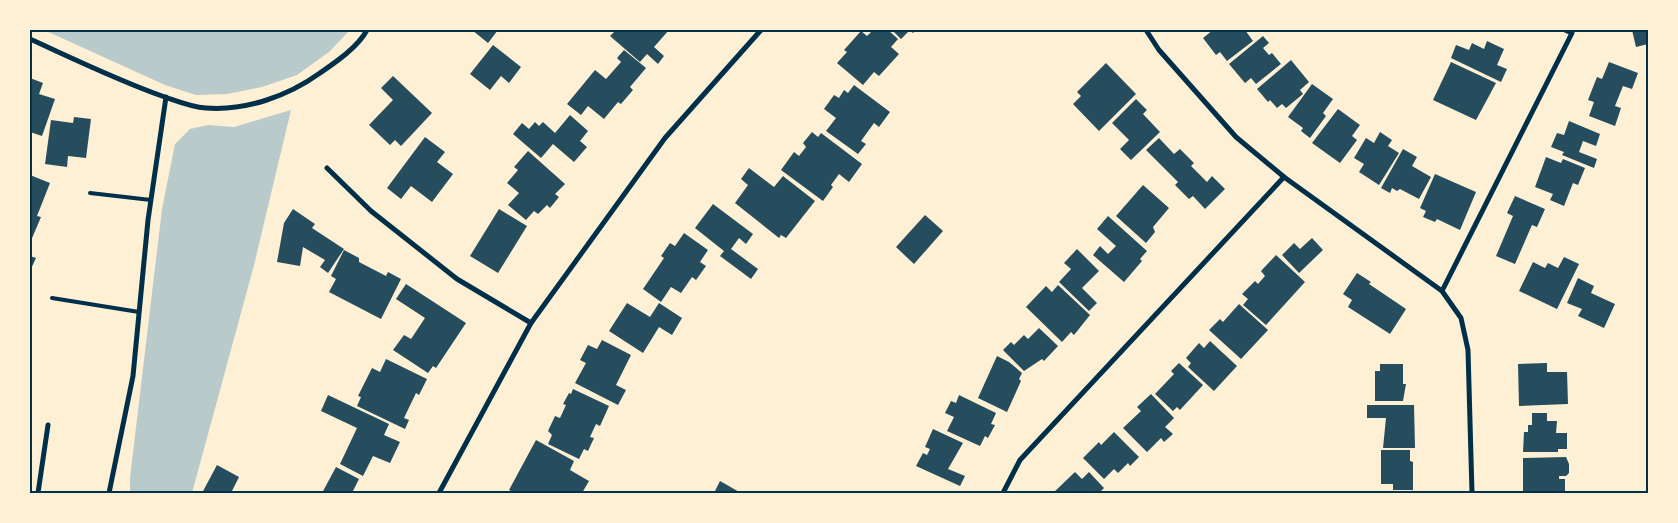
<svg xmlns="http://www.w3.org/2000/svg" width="1678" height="523" font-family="Ubuntu,sans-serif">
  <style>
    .green { fill: #b9caca }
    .building { fill: #264d5e }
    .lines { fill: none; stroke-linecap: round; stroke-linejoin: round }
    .service { stroke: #003049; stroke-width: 4 }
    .minor { stroke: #003049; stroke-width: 5 }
    .neatline { fill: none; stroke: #003049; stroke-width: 2 }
  </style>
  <rect width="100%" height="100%" fill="#fdf0d5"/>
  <g class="green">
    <polygon points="44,30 350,30 329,52 297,75 262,87 227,94 196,95 165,85"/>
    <polygon points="291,110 254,265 192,493 130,493 130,478 162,209 175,144 190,129 208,125 234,127"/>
  </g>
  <g class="building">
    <polygon points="472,30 498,30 488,43"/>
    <polygon points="616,30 669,30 654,47 664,56 658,64 647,54 640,62 610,36"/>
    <polygon points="873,30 888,30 898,39 891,47 899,54 879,76 874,72 863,85 837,63 847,52 844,50 861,31 867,36"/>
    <polygon points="892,30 916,30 913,33 910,30 901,39"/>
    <polygon points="1213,30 1245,30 1253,41 1227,61 1220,52 1216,55 1203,38"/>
    <polygon points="1632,30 1648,30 1648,44 1636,47"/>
    <polygon points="1263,36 1269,43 1263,48 1269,55 1272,53 1281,64 1256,84 1251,78 1245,83 1229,64"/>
    <polygon points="1487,41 1504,49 1497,65 1507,69 1501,82 1451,58 1456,45 1469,50 1472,43 1484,49"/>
    <polygon points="493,45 521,67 509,83 501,76 490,90 470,74"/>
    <polygon points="624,50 646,68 630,87 633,90 621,104 618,102 604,119 588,106 581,115 567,104 595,70 606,79 621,62 617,58"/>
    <polygon points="1291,60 1309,82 1300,90 1303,94 1286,108 1282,104 1277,108 1270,100 1268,102 1257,89"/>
    <polygon points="1451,62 1496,83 1476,120 1433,100"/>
    <polygon points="1609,62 1638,73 1632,89 1623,86 1615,106 1621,108 1615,126 1589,116 1594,102 1588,100 1597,77 1602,79"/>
    <polygon points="1106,63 1136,94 1099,131 1073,104 1081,96 1077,92"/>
    <polygon points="393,76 432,113 401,146 395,140 390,145 369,125 393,100 381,88"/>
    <polygon points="30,78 43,83 39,94 55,99 42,136 30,132"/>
    <polygon points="1312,84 1333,99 1323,113 1326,116 1310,138 1301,131 1303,128 1288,117"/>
    <polygon points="854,85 890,112 879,127 874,123 861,141 866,144 858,154 826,131 836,118 824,109 834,95 839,98 844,90 848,93"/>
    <polygon points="1136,99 1147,110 1143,114 1160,132 1131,160 1120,149 1129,140 1112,123"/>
    <polygon points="1338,109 1360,125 1352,136 1357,140 1340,163 1312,143"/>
    <polygon points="570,115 588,131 580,141 587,147 574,162 553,144 541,158 513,134 522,123 529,129 535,122 539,126 543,122 555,133"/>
    <polygon points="74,117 91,119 86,158 68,156 67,167 45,164 51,120 73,123"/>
    <polygon points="1569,121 1600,134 1596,146 1583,141 1579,152 1597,159 1594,168 1562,155 1564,152 1551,147 1557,133 1564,135"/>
    <polygon points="812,132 818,137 821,133 862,164 849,182 839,174 831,185 833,187 823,201 781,170 794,152 799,156 806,147 803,143"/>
    <polygon points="1380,132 1392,140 1388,146 1399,153 1379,185 1359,172 1364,164 1354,158 1366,138 1374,143"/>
    <polygon points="425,137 445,152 437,162 453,174 432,202 411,186 401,199 387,188"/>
    <polygon points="1159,138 1174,154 1180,149 1194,163 1191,166 1207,182 1212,176 1225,189 1205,209 1193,196 1189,199 1175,185 1178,182 1146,150"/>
    <polygon points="1403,149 1417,157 1412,166 1431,177 1419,199 1400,189 1397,191 1392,188 1390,193 1381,188"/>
    <polygon points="528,151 565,184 555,194 559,197 550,208 547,205 538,214 534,211 526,220 508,205 519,193 507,183 518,170 514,167"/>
    <polygon points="1546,157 1561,163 1563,159 1585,168 1578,185 1573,183 1564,206 1550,200 1553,194 1535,187"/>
    <polygon points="749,168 774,187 783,176 815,201 786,238 781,235 779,238 735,203 748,185 741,179"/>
    <polygon points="1435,174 1476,192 1460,230 1437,219 1435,222 1423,217 1426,211 1420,208"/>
    <polygon points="30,175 50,183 37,216 41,217 30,243"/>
    <polygon points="1143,185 1169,208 1153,227 1155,232 1146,243 1116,216"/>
    <polygon points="1515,196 1545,209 1537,227 1532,225 1515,264 1496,256 1513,216 1507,213"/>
    <polygon points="713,204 753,234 746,244 739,238 731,249 758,269 751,279 720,256 724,251 695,228"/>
    <polygon points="293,209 315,224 312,228 344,249 328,273 320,267 325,260 303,247 300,266 277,262 284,223"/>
    <polygon points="499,209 527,226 498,273 470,256"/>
    <polygon points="925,215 943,231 914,264 896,247"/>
    <polygon points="1108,216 1147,251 1140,259 1142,261 1124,282 1093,255 1100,246 1108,254 1116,246 1097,229"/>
    <polygon points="684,233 708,250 700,262 706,266 696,280 692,277 681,293 671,287 661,302 643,289 664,258 661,256 670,243 675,246"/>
    <polygon points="1312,238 1323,250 1299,273 1282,255 1294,243 1300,249"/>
    <polygon points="1077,249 1099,271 1082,288 1097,303 1089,311 1059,282 1071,269 1064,263"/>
    <polygon points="344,250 359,258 359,262 386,276 388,272 401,279 381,319 329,292 336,279 331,276"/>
    <polygon points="1276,255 1305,282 1266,325 1243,305 1248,299 1242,294 1255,281 1258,284 1265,276 1261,271"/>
    <polygon points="30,256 36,258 30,271"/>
    <polygon points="1564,257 1579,264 1557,309 1519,291 1533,262 1545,268 1548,263 1558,268"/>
    <polygon points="1357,273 1371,282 1369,284 1406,309 1390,334 1348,307 1352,300 1343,294"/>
    <polygon points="1578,278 1594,286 1591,293 1615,304 1604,328 1578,316 1582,309 1567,303"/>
    <polygon points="406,284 466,323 436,368 433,366 428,373 393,350 404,335 411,339 425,318 396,299"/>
    <polygon points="1058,285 1090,315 1074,335 1071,332 1062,342 1026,307 1046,286 1052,292"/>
    <polygon points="627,303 650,317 659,303 682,318 672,335 659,327 643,353 609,331"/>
    <polygon points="1239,304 1268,330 1241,359 1209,330 1220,319 1223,322"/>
    <polygon points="1039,328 1058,346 1044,361 1042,359 1024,371 1003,350 1011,342 1014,345 1024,335 1028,339"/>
    <polygon points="602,340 631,355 616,385 626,390 618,405 575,383 586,363 580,360 588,345 597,349"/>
    <polygon points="1210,341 1237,366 1214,391 1188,367 1191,363 1186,358 1199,343 1204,348"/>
    <polygon points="997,356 1009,362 1022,373 1019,379 1021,381 1007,412 978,398"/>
    <polygon points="386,359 427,379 419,395 416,393 404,418 409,420 405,429 357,406 361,397 358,396 372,368 380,372"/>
    <polygon points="1179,363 1203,385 1180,410 1177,407 1173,411 1155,394 1174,374 1171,371"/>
    <polygon points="1547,363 1547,372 1567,372 1568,404 1519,406 1518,364"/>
    <polygon points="1380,364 1403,364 1403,384 1406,384 1403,401 1375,401 1375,371 1380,371"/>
    <polygon points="573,389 609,406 600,426 596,424 590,437 594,438 588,451 584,449 579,459 548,444 552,435 548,431 555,416 560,418 566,405 563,404 569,393 571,394"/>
    <polygon points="1151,394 1174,418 1165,427 1173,434 1164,442 1161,438 1147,452 1123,428 1141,411 1137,407"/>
    <polygon points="328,395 389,424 384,435 400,442 390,463 373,456 363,476 340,464 357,428 321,411"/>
    <polygon points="959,395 996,413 991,424 995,425 988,438 985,436 980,446 947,431 954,417 945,413 951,401 956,403"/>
    <polygon points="1367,405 1414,405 1415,448 1383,448 1386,418 1367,418"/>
    <polygon points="1532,413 1547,413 1547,421 1557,421 1556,433 1567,433 1567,449 1558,449 1558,452 1523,452 1524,432 1528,432 1528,425 1532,425"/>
    <polygon points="933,429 963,443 948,469 965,476 960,486 916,466 923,453 927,455 930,449 925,447"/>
    <polygon points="1114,432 1139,457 1130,466 1128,463 1118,473 1114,469 1104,479 1083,458 1099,442 1101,445"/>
    <polygon points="536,440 574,461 570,470 589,481 582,493 515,493 509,490"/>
    <polygon points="1381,450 1410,450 1410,461 1413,462 1413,490 1393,490 1393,484 1381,484"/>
    <polygon points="1566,457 1569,464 1569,473 1566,476 1559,476 1559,479 1565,479 1565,492 1523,492 1523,458"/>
    <polygon points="217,465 239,477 231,493 202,493"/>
    <polygon points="336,467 359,479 352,493 322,493"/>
    <polygon points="1075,472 1082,479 1089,472 1104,488 1099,493 1053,493"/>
    <polygon points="720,481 741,493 714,493"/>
  </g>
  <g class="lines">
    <g class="service">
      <polyline points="90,193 151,200"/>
      <polyline points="52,298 139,312"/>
    </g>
    <g class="minor">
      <polyline points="1146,30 1159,50 1236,137 1284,177 1442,291 1461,318 1468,350 1472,493"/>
      <path d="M 30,39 C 74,59 117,80 162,96 C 177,101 190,107 206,108 C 246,111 288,96 320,73 C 336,62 358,47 367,30"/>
      <polyline points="327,168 371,211 457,279 531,323"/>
      <polyline points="1442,291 1572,33 1565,30"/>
      <polyline points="38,493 48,425"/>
      <polyline points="109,493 133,376 148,220 166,97"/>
      <polyline points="439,493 531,323 665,138 761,30"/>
      <polyline points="1003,493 1020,460 1284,177"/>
    </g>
  </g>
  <rect width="1678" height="523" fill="none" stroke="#fdf0d5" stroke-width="62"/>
  <rect x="31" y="31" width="1616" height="461" class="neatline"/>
</svg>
